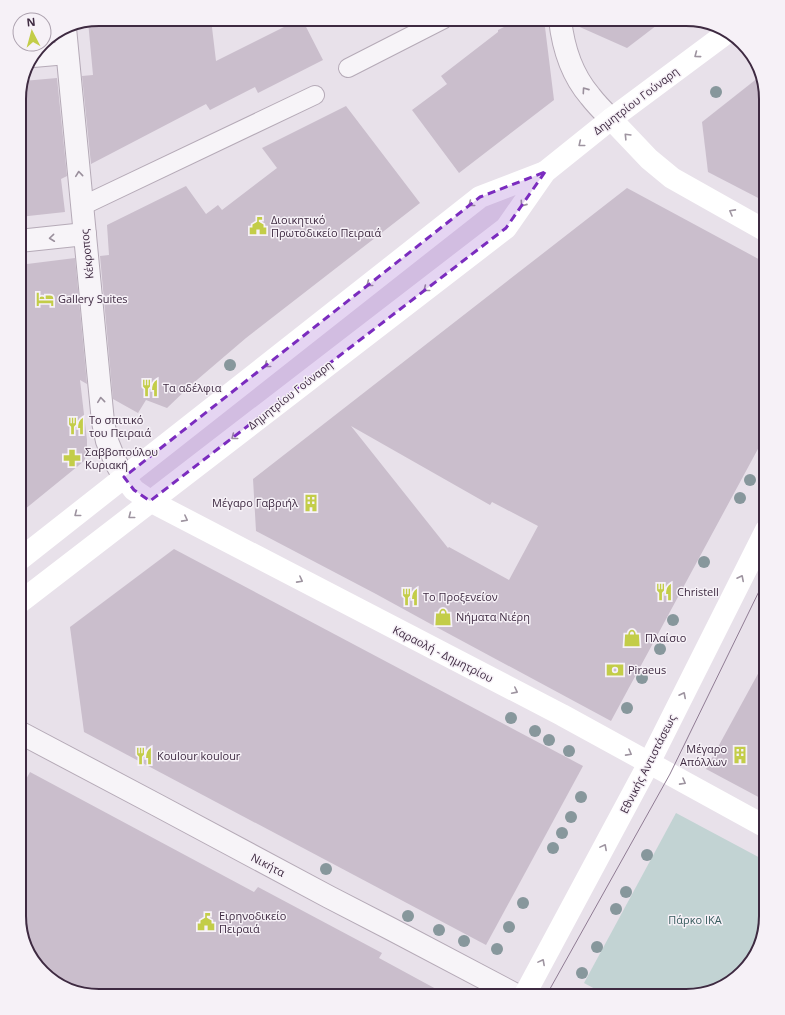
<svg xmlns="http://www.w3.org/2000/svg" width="785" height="1015" font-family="'Open Sans',sans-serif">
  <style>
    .green { fill: #c2d3d3 }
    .building { fill: #cabecc; fill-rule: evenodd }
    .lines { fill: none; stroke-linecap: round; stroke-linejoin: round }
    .lane-casing { stroke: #b5aab7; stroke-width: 20 }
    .street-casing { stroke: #b5aab7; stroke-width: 24 }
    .lane { stroke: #f7f4f8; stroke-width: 18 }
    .street { stroke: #f7f4f8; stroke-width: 22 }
    .secondary { stroke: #fff; stroke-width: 22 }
    .tram { stroke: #8f7b93; stroke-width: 1 }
    .tree { fill: #87979c }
    .oneway { stroke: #9e94a0 }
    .oneway2 { stroke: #9a8f9c }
    .marked { fill: #7b2cbf; fill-opacity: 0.2; stroke: #7b2cbf; stroke-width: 3; stroke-dasharray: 8 5; stroke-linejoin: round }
    .labels { text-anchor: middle; stroke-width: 3; stroke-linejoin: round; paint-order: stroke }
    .street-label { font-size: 11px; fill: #3e2a41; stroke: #f6f1f7 }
    .poi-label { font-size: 11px; fill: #3e2a41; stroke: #f6f1f7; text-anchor: start }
    .park-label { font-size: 11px; fill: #375b5d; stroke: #f6f1f7 }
    .rim { fill: none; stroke: #3e2a41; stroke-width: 2 }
  </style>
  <rect width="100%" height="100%" fill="#e8e1ea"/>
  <polygon class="green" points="676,813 766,861 766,916 755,956 730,983 686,996 608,996 584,983"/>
  <g class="building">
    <polygon points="99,19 211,19 216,61 300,19 302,19 323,60 258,93 255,87 210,110 206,104 91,164 82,76 93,75 88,21"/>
    <polygon points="520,19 544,19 554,100 459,173 412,110 447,84 441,76 498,32 498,30"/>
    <polygon points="573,19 665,19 627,48 573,24"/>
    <polygon points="759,77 766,99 766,202 708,172 702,122"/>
    <polygon points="57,78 67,176 61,179 65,212 19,217 19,94 23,81"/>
    <polygon points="346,106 420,203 246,338 191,385 167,408 146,400 138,413 113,399 100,256 109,255 107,225 186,186 206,214 218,205 222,210 277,168 262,148"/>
    <path d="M 627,188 L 766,263 L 766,434 L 611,721 L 427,622 L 376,594 L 256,531 L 253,479 ZM 351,426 L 490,505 L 492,502 L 538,526 L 509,580 L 449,547 L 448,548 Z"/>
    <polygon points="75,258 87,384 80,380 87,440 87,454 84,461 78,466 19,514 19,265"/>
    <polygon points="174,549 583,766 486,945 84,732 70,627"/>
    <polygon points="766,659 766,801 706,769"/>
    <polygon points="30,772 254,892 258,887 382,953 379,958 449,996 99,996 59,985 32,960 19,916 19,792"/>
  </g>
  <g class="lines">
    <g class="lane-casing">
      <g id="lane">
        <polyline points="348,68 444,19"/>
        <polyline points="82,206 315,95"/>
      </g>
    </g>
    <g class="street-casing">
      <g id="street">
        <path d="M 560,19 C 563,47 572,75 590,96 C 596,104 604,112 611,119"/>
        <polyline points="65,28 103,422 107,441 115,461 124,477"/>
        <polyline points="33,56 67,53"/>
        <polyline points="19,241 85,234"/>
        <polyline points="19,732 157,805 329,897 391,929 518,996"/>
      </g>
    </g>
    <use href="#lane" class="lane"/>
    <use href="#street" class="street"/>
    <g class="secondary">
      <polyline points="611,119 649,159 672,178 766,231"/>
      <polyline points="124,477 134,490 150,501 562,715 766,827"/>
      <polyline points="19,560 480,197 545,172"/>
      <polyline points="19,603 506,228 545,172 611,119 728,32"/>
      <polyline points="524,996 649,763 766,530"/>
    </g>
    <polyline class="tram" points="546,996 670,774 766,577"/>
  </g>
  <g class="tree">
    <circle cx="716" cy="92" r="6"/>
    <circle cx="230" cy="365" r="6"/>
    <circle cx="750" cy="480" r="6"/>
    <circle cx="740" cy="498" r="6"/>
    <circle cx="704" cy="562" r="6"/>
    <circle cx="673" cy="620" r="6"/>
    <circle cx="660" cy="649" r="6"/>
    <circle cx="642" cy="678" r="6"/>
    <circle cx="627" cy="708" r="6"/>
    <circle cx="511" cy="718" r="6"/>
    <circle cx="535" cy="731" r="6"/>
    <circle cx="549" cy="740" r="6"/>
    <circle cx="569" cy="751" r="6"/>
    <circle cx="581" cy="797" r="6"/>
    <circle cx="571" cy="817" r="6"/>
    <circle cx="562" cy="833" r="6"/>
    <circle cx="553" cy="848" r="6"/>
    <circle cx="647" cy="855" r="6"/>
    <circle cx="326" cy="869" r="6"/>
    <circle cx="626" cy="892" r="6"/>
    <circle cx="523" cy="903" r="6"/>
    <circle cx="616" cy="909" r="6"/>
    <circle cx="408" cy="916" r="6"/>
    <circle cx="509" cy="927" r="6"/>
    <circle cx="439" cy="930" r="6"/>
    <circle cx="464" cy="941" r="6"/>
    <circle cx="597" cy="947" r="6"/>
    <circle cx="497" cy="949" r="6"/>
    <circle cx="582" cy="973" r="6"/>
  </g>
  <defs><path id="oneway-chevron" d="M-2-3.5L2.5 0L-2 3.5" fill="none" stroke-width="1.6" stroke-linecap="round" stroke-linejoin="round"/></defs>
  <g class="oneway">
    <use href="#oneway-chevron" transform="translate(697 55) rotate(143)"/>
    <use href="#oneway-chevron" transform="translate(627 136) rotate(-134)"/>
    <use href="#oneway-chevron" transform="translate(581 144) rotate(141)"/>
    <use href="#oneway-chevron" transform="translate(471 204) rotate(142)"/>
    <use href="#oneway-chevron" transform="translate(523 204) rotate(125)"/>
    <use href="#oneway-chevron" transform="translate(732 212) rotate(-151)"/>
    <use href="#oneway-chevron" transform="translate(369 284) rotate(142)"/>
    <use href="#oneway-chevron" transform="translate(426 289) rotate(142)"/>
    <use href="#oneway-chevron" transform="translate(267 365) rotate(142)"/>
    <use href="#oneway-chevron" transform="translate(234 437) rotate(142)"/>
    <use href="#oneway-chevron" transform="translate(77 514) rotate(142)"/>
    <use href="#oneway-chevron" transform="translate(131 516) rotate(142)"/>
    <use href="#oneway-chevron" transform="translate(185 519) rotate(28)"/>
    <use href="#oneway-chevron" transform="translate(741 578) rotate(-63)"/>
    <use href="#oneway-chevron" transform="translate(300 580) rotate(28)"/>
    <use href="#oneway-chevron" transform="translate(515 691) rotate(27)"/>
    <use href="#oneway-chevron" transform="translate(683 695) rotate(-63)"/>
    <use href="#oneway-chevron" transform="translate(629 753) rotate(29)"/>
    <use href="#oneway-chevron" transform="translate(683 782) rotate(29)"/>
    <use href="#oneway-chevron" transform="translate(604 847) rotate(-62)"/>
    <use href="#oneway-chevron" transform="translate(542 962) rotate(-62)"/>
  </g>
  <g class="oneway2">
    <use href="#oneway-chevron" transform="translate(585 90) rotate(-125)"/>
    <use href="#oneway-chevron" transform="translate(79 174) rotate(-96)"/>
    <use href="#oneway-chevron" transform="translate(52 238) rotate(174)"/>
    <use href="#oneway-chevron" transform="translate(101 400) rotate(-96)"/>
  </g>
  <path class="marked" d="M 545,172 L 506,228 L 150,501 L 134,490 L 124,477 L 480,197 Z"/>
  <defs>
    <g id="civic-bare" transform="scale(1.38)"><path d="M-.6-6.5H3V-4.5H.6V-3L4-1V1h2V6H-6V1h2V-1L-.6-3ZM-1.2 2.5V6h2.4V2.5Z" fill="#c3cd48" stroke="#f6f1f7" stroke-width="2.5" paint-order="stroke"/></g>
    <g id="hotel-bare" transform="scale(1.38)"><path d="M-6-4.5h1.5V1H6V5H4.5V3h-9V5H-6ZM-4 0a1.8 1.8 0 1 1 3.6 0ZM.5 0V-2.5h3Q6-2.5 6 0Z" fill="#c3cd48" stroke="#f6f1f7" stroke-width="2.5" paint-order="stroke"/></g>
    <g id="restaurant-bare" transform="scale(1.38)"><path d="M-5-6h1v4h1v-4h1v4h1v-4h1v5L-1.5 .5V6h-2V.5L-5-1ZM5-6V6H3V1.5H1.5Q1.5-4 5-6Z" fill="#c3cd48" stroke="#f6f1f7" stroke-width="2.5" paint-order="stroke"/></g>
    <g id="pharmacy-bare" transform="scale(1.38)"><path d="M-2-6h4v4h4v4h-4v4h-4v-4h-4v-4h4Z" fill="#c3cd48" stroke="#f6f1f7" stroke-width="2.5" paint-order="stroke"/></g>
    <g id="building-bare" transform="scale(1.38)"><path d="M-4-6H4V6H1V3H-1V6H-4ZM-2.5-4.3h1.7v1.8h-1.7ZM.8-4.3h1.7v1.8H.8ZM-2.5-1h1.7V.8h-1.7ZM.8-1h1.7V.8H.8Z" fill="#c3cd48" stroke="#f6f1f7" stroke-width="2.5" paint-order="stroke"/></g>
    <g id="shop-bare" transform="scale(1.38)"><path d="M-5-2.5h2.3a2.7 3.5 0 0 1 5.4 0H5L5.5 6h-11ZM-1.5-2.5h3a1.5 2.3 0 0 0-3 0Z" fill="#c3cd48" stroke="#f6f1f7" stroke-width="2.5" paint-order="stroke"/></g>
    <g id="bank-bare" transform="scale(1.38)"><path d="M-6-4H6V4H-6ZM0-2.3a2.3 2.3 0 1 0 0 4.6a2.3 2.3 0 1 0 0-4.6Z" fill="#c3cd48" stroke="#f6f1f7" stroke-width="2.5" paint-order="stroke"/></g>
  </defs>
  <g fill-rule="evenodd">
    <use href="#civic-bare" x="258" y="226"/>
    <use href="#hotel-bare" x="45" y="299"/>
    <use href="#restaurant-bare" x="150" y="388"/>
    <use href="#restaurant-bare" x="76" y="426"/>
    <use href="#pharmacy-bare" x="72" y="458"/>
    <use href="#building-bare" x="311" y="503"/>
    <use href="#restaurant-bare" x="664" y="592"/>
    <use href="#restaurant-bare" x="410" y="597"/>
    <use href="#shop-bare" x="443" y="617"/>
    <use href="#shop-bare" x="632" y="638"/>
    <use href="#bank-bare" x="615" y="670"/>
    <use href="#building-bare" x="740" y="755"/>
    <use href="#restaurant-bare" x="144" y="756"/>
    <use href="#civic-bare" x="206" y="922"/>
  </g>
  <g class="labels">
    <g class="street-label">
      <text transform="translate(636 101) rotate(-37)" y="4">Δημητρίου Γούναρη</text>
      <text transform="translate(87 254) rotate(-96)" y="4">Κέκροπος</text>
      <text transform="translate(290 395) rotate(-38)" y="4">Δημητρίου Γούναρη</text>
      <text transform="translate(443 654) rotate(27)" y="4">Καραολή - Δημητρίου</text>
      <text transform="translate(648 764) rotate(-63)" y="4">Εθνικής Αντιστάσεως</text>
      <text transform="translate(268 865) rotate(28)" y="4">Νικήτα</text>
    </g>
    <g class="poi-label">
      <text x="271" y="224">Διοικητικό<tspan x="271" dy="13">Πρωτοδικείο Πειραιά</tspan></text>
      <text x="58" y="303">Gallery Suites</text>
      <text x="163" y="392">Τα αδέλφια</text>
      <text x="89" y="424">Το σπιτικό<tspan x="89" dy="13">του Πειραιά</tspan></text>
      <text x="85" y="456">Σαββοπούλου<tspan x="85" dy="13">Κυριακή</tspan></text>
      <text x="298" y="507" text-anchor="end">Μέγαρο Γαβριήλ</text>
      <text x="677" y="596">Christell</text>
      <text x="423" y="601">Το Προξενείον</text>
      <text x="456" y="621">Νήματα Νιέρη</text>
      <text x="645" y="642">Πλαίσιο</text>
      <text x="628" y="674">Piraeus</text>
      <text x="727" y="753" text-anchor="end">Μέγαρο<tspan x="727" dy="13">Απόλλων</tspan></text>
      <text x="157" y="760">Koulour koulour</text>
      <text x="219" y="920">Ειρηνοδικείο<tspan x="219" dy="13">Πειραιά</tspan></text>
    </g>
    <g class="park-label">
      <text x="695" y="924">Πάρκο ΙΚΑ</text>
    </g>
  </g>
  <path d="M0 0H785V1015H0ZM99 26H686A73 73 0 0 1 759 99V916A73 73 0 0 1 686 989H99A73 73 0 0 1 26 916V99A73 73 0 0 1 99 26Z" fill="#f6f1f7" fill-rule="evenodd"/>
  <path class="rim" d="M99 26H686A73 73 0 0 1 759 99V916A73 73 0 0 1 686 989H99A73 73 0 0 1 26 916V99A73 73 0 0 1 99 26Z"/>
  <g transform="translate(32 32) rotate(354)"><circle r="19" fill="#f6f1f7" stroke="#aca1ae"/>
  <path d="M0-3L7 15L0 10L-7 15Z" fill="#c3cd48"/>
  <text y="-6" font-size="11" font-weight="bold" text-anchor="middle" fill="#3e2a41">N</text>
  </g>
</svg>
